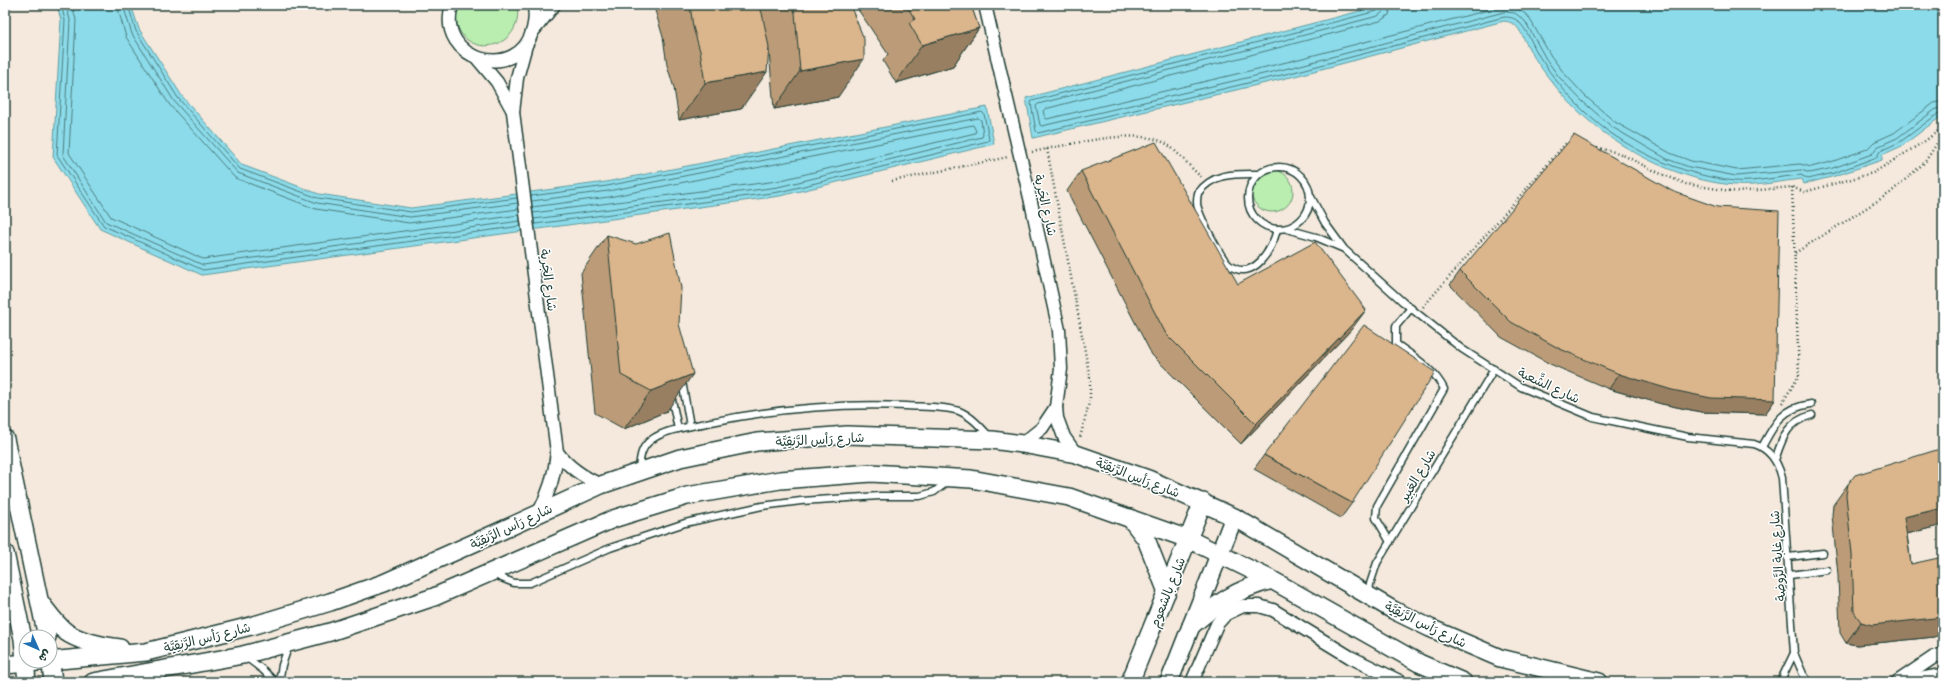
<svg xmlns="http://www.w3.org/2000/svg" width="1948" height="687" font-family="'Gochi Hand','Playpen Sans Arabic',sans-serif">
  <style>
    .green { fill: #b9eeb0; stroke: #6c9672 }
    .water { fill: #8cdbea; stroke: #609ca1 }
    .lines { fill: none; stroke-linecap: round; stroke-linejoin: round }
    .shore { stroke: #4b7c7d; stroke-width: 1 }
    .lane-casing { stroke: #1f3d34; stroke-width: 9 }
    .street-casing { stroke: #1f3d34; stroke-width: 15 }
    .secondary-casing { stroke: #1f3d34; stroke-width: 20 }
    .path { stroke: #1f3d34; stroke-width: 2.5; stroke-dasharray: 1 3; stroke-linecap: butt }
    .lane { stroke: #fff; stroke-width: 6 }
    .street { stroke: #fff; stroke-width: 12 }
    .secondary { stroke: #fff; stroke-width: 17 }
    .street-bridge-casing { stroke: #1f3d34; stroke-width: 15; stroke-linecap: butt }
    .street-bridge { stroke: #fff; stroke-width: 12 }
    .wall { fill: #bc9c78; stroke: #1f3d34 }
    .shaded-wall { fill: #997f62; stroke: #1f3d34 }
    .building { fill: #dbb58c; stroke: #1f3d34 }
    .labels { text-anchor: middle; stroke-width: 3; stroke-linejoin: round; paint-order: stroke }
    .street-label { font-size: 13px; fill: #1f3d34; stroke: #fff }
  </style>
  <rect width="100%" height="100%" fill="#f4e9dc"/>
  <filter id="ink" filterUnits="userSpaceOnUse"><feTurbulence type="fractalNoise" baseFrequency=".025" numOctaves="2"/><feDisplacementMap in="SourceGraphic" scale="8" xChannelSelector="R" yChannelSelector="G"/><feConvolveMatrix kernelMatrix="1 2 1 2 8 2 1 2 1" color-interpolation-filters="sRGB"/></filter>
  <g filter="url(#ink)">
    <g class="green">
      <path d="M 457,5 L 517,5 C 525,51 463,61 456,20 C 455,16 457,10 457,5 Z"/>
      <circle cx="1272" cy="191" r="21"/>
    </g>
    <g class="water">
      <polygon points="57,5 131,5 139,29 182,96 242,165 319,194 411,208 606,182 987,107 994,144 780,196 202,275 100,229 53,157 61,20"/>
      <path d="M 1383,5 L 1943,5 L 1943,115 L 1902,146 L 1882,155 L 1882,160 L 1835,176 L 1804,184 L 1802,179 C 1782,181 1754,187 1735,185 C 1690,182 1644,161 1607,135 C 1576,113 1545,78 1527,45 C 1521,33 1518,22 1504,21 L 1295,76 L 1033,138 L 1026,98 Z"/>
    </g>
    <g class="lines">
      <g class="shore">
        <polyline points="61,5 65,20 57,155 104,226 203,270 521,226"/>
        <polyline points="66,5 70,20 63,155 106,222 203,265 520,221"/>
        <polyline points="72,5 76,20 69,153 111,217 203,259 519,215"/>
        <polyline points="117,5 126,37 169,104 235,178 316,209 409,223 519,209"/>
        <polyline points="123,5 132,34 174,101 238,173 317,203 410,217 518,203"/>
        <polyline points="128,5 136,31 178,98 240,169 318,198 411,212 517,198"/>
        <path d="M 1380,5 L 1377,11 L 1032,101 L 1031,103 L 1036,131 L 1038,133 L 1294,72 L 1504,17 C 1511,17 1515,18 1520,23 C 1530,34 1534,50 1543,62 C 1560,88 1584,114 1609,132 C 1647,158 1689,176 1735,181 C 1751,183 1783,176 1801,175 L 1808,179 L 1834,173 L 1877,157 L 1880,151 L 1900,142 L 1939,113 L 1943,112"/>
        <polyline points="1385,5 1384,11 1378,16 1038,104 1036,106 1040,125 1042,126 1293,67 1504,12 1515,13 1525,21 1546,59 1559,77 1581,100 1612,127 1667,159 1689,167 1736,176 1801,170 1810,173 1833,168 1872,154 1877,147 1897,138 1936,109 1943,107"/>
        <polyline points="1391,5 1389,15 1380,21 1045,109 1043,111 1045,118 1047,119 1291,61 1504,6 1517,8 1528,16 1551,56 1564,73 1585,96 1615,122 1670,153 1691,161 1737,170 1800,164 1811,167 1831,162 1867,149 1874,142 1894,133 1934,103 1943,101"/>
        <polyline points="531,196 607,186 982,112 984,114 989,139 988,141 779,192 535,224"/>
        <polyline points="532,201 608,191 978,118 981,120 983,135 982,137 778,187 534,219"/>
        <polyline points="532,207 609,197 973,125 976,131 975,133 777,181 533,213"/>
      </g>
      <g class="lane-casing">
        <g id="lane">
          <circle cx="1279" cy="198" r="31"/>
          <path d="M 1259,174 C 1236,174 1214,172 1198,193 C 1197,198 1196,203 1198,208 C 1201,219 1221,258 1229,265 C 1253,283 1273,249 1277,229"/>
          <path d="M 1310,195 L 1325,223 L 1344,249 L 1403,302 L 1462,349 L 1521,387 L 1593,417 L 1688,437 L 1754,444 C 1770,449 1778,462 1782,478 L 1794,653 L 1803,674 L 1809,682"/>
          <polyline points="1287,229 1316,237 1342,248"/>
          <polyline points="682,381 690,426"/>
          <polyline points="671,395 678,429"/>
          <path d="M 1762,447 C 1775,423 1782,408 1811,404"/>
          <path d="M 1775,460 C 1783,436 1787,422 1812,415"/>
          <path d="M 639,469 C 640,458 641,447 651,440 C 666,429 689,427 706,423 C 772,409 839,403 907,406 C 924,407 943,406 959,411 C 971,416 980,426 989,436"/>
          <path d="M 1390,542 L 1376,518 L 1377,506 L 1444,389 C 1435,370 1413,356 1396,344 L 1396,326 L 1411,308"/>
          <polyline points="1788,557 1823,553"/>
          <polyline points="494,573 499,577 514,583 530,583 610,548 685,523 762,506 801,501 880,496 920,496 934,492 950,480"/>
          <polyline points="1790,575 1827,570"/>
          <polyline points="1369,594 1370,584 1377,563 1494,369"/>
          <polyline points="246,657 263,670 275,682"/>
          <polyline points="279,682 282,665 289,645"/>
          <polyline points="1780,682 1794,653"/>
        </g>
      </g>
      <g class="street-casing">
        <g id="street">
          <path d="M 452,5 C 435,61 519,84 533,29 C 535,21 536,13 533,5"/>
          <polyline points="985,5 1003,83"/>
          <polyline points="534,30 554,5"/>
          <path d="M 526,45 L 517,78 L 513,112 L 557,452 C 555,475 549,494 538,514"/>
          <polyline points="476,57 497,82 513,111"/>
          <polyline points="1031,202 1059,330 1061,369 1056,407 1057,418 1064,437 1076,454"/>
          <polyline points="1022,444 1042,428 1056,407"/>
          <path d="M 557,452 C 569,468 583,477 601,485"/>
          <polyline points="1192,682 1217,624 1226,614 1243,606 1259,606 1273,610 1350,657 1401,682"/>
          <polyline points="1897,682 1934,657 1943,654"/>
        </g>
      </g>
      <g class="secondary-casing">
        <g id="secondary">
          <polyline points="5,439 47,637"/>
          <polyline points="1130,518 1146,539 1167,592"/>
          <polyline points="5,553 23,639 27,682"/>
          <path d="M 43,606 C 50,615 57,625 66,632 C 80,642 104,646 120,648"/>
          <path d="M 1191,626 C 1219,602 1235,590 1272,580"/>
          <polyline points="50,656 53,682"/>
          <polyline points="5,665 146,652 251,626 330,602 384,583 494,534 601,485 680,458 757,442 847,435 992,440 1022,444 1076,454 1148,479 1234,517 1393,610 1430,628 1500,658 1599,682"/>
          <polyline points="93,682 243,655 330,632 434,597 613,519 687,496 780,480 871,473 971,479 1069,497 1188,539 1272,580 1419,663 1463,682"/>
          <polyline points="1130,682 1203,502"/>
          <polyline points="1169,682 1234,517"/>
          <polyline points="1916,682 1943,677"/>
        </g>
      </g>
      <g class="path">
        <polyline points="1593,147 1619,153 1659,173 1686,184 1737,192 1792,187 1804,192 1873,173 1925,141 1943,127"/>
        <polyline points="1047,149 1090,378 1090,399 1080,438"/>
        <path d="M 1032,152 C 1063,146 1141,125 1168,145 C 1180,154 1190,167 1201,177"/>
        <polyline points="892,181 1008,157"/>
        <polyline points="1795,253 1890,193 1925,162 1943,134"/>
        <polyline points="1423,307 1567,142 1571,143"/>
        <polyline points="1782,403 1799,376 1792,187"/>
      </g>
      <use href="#lane" class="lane"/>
      <use href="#street" class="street"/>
      <use href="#secondary" class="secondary"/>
      <g class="street-bridge-casing">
        <polyline id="street-bridge" points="1003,83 1031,202"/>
      </g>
      <use href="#street-bridge" class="street-bridge"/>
    </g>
    <g class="wall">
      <polygon points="656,5 850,5 838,97 774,109 769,51 768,48 741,109 679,120 674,88 667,65 663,37 654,7"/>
      <polygon points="859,5 971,5 971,6 979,28 953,66 896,83 883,61 888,54 859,11"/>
      <polygon points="1081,171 1238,284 1351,330 1241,444 1152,355 1067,191"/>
      <polygon points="607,235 667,411 624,429 595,413 581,273"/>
      <polygon points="1460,271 1775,400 1765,414 1701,412 1662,404 1609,389 1550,364 1501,337 1450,285"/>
      <polygon points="1264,455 1352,503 1341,518 1254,469"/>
      <polygon points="1848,484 1938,526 1907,534 1911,564 1934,637 1857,645 1846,643 1840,633 1838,575 1832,515 1833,505"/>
    </g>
    <g class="shaded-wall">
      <polygon points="979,28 953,66 896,83 922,45"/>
      <polygon points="864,59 838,97 774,109 800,71"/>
      <polygon points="767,72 741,109 679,120 705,83"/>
      <polygon points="1366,310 1351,330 1241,444 1256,424"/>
      <polygon points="693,374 667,411 624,429 651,391"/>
      <polygon points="1619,374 1775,400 1765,414 1701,412 1662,404 1609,389"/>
      <polygon points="1943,508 1943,525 1890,538 1904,517"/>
      <polygon points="1943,617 1943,634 1934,637 1857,645 1846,643 1861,622"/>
    </g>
    <g class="building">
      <polygon points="690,5 759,5 762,13 769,47 767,72 705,83 700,51 693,27"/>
      <polygon points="792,5 850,5 864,39 864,59 800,71 795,13"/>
      <polygon points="906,5 971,5 979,28 922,45 909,23 915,19"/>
      <polygon points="1574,135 1672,191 1717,207 1779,211 1775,400 1711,398 1672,390 1619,374 1560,349 1511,322 1460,271"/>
      <polygon points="1156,142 1238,284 1315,242 1366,310 1256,424 1166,334 1081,171"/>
      <polygon points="670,233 681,288 679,324 693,374 651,391 621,375 607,235 636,244"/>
      <polygon points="1364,325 1435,372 1352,503 1264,455"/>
      <polygon points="1943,448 1943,508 1904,517 1911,564 1943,557 1943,617 1872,625 1861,622 1854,612 1852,554 1846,495 1848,484 1855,475"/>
    </g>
  </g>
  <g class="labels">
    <g class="street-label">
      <text transform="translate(1046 205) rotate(77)" y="5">شارع الجَرية</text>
      <text transform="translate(549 280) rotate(83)" y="5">شارع الجَرية</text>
      <text transform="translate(1549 385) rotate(25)" y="5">شارع الشِّعبة</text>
      <text transform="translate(820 439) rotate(-3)" y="5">شارع رَأس الرَّنقِيَّة</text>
      <text transform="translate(1417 475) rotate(-59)" y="5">شارع العَبِير</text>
      <text transform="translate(1138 477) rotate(21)" y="5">شارع رَأس الرَّنقِيَّة</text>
      <text transform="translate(511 526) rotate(-25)" y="5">شارع رَأس الرَّنقِيَّة</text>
      <text transform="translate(1777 556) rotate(-94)" y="5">شارع غابة الرَّوضة</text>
      <text transform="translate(1167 592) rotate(-68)" y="5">شارع بالشعوم</text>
      <text transform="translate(1426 624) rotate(26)" y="5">شارع رَأس الرَّنقِيَّة</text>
      <text transform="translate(207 637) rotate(-14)" y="5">شارع رَأس الرَّنقِيَّة</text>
    </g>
  </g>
  <rect width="1948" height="687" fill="none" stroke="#fff" stroke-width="20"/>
  <rect x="10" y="10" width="1928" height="667" fill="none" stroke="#1f3d34" stroke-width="1.5" filter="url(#ink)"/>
  <g transform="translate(38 649) rotate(135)"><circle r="19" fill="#ffffff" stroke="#a5b1ae"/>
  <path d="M0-3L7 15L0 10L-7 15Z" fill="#1f6fb2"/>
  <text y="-6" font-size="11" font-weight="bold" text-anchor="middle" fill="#1f3d34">ش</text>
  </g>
</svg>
